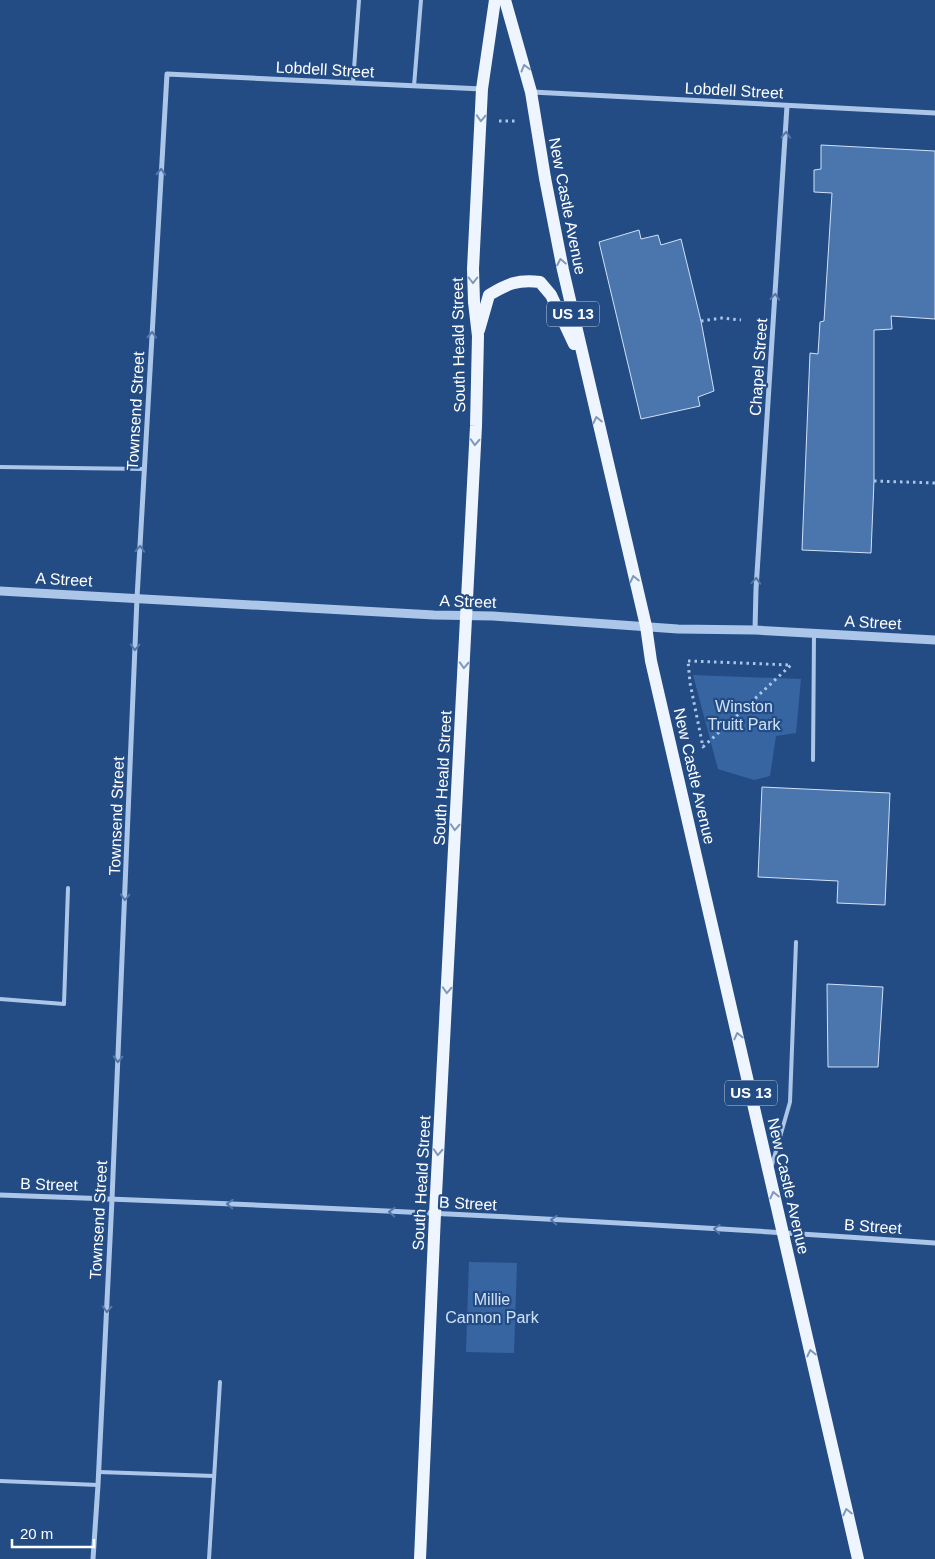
<svg xmlns="http://www.w3.org/2000/svg" width="935" height="1559" font-family="Helvetica,sans-serif">
  <style>
    .park { fill: #3765a2 }
    .building { fill: #4b75ad; stroke: #d0e1f7 }
    .lines { fill: none; stroke-linecap: round; stroke-linejoin: round }
    .path { stroke: #acc6e9; stroke-width: 3; stroke-dasharray: 2.5 4; stroke-linecap: butt }
    .service { stroke: #acc6e9; stroke-width: 4 }
    .minor { stroke: #acc6e9; stroke-width: 5 }
    .tertiary { stroke: #acc6e9; stroke-width: 9 }
    .primary { stroke: #eff5fe; stroke-width: 12 }
    .oneway { stroke: #7f98bb }
    .oneway2 { stroke: #5377a8 }
    .labels { text-anchor: middle; stroke-width: 4.5; stroke-linejoin: round; paint-order: stroke }
    .shield { fill: #234c85; stroke: #bdc9da; stroke-width: 1 }
    .shield-label { font-size: 15px; font-weight: bold; fill: #fff }
    .street-label { font-size: 16px; fill: #fff; stroke: #234c85 }
    .park-label { font-size: 16px; fill: #d0e1f7; stroke: #234c85 }
  </style>
  <rect width="100%" height="100%" fill="#234c85"/>
  <g class="park">
    <polygon points="693,675 801,679 796,733 776,736 770,776 754,780 718,769"/>
    <polygon points="469,1262 517,1263 514,1353 466,1352"/>
  </g>
  <g class="building">
    <polygon points="821,145 935,151 935,319 891,316 892,329 874,330 874,481 871,553 802,550 810,353 818,354 820,322 824,321 832,193 814,192 814,170 821,169"/>
    <polygon points="639,230 641,239 658,235 661,245 681,239 701,321 714,391 698,397 700,406 641,419 599,242"/>
    <polygon points="762,787 890,793 885,905 837,903 838,881 758,877"/>
    <polygon points="827,984 883,987 878,1067 828,1067"/>
  </g>
  <g class="lines">
    <g class="path">
      <polyline points="499,121 516,121"/>
      <polyline points="701,321 722,318 741,320"/>
      <polyline points="874,481 935,483"/>
      <polygon points="688,661 791,665 703,747 690,683"/>
    </g>
    <g class="service">
      <polyline points="353,83 359,0"/>
      <polyline points="414,86 421,0"/>
      <polyline points="0,467 144,469"/>
      <polyline points="813,760 814,634"/>
      <polyline points="0,999 64,1004 68,888"/>
      <polyline points="772,1165 790,1102 796,942"/>
      <polyline points="99,1472 214,1476"/>
      <polyline points="0,1481 98,1485"/>
      <polyline points="209,1559 220,1382"/>
    </g>
    <g class="minor">
      <polyline points="532,92 935,113"/>
      <polyline points="755,630 756,589 787,106"/>
      <path d="M 0,1195 C 312,1206 624,1221 935,1243"/>
      <polyline points="93,1559 98,1485 112,1199 137,598 167,74 482,89"/>
    </g>
    <polyline class="tertiary" points="0,591 434,615 493,616 678,629 755,630 935,640"/>
    <g class="primary">
      <polyline points="505,0 531,92 545,178 563,270 646,626 651,661 858,1559"/>
      <path d="M 479,330 L 489,295 C 507,284 518,279 540,282 L 551,295 L 574,344"/>
      <polyline points="420,1559 435,1214 476,426 478,336 474,302 473,269 482,89 495,0"/>
    </g>
  </g>
  <defs><path id="oneway-chevron" d="M-2-3.5L2.5 0L-2 3.5" fill="none" stroke-width="1.6" stroke-linecap="round" stroke-linejoin="round" transform="scale(1.25)"/></defs>
  <g class="oneway">
    <use href="#oneway-chevron" transform="translate(525 68) rotate(-105)"/>
    <use href="#oneway-chevron" transform="translate(481 118) rotate(93)"/>
    <use href="#oneway-chevron" transform="translate(561 262) rotate(-101)"/>
    <use href="#oneway-chevron" transform="translate(473 280) rotate(90)"/>
    <use href="#oneway-chevron" transform="translate(597 420) rotate(-103)"/>
    <use href="#oneway-chevron" transform="translate(475 442) rotate(93)"/>
    <use href="#oneway-chevron" transform="translate(634 579) rotate(-103)"/>
    <use href="#oneway-chevron" transform="translate(464 665) rotate(93)"/>
    <use href="#oneway-chevron" transform="translate(455 827) rotate(93)"/>
    <use href="#oneway-chevron" transform="translate(447 990) rotate(93)"/>
    <use href="#oneway-chevron" transform="translate(738 1036) rotate(-103)"/>
    <use href="#oneway-chevron" transform="translate(438 1152) rotate(93)"/>
    <use href="#oneway-chevron" transform="translate(774 1195) rotate(-103)"/>
    <use href="#oneway-chevron" transform="translate(811 1353) rotate(-103)"/>
    <use href="#oneway-chevron" transform="translate(847 1512) rotate(-103)"/>
  </g>
  <g class="oneway2">
    <use href="#oneway-chevron" transform="translate(786 135) rotate(-87)"/>
    <use href="#oneway-chevron" transform="translate(161 172) rotate(-87)"/>
    <use href="#oneway-chevron" transform="translate(775 297) rotate(-86)"/>
    <use href="#oneway-chevron" transform="translate(152 335) rotate(-87)"/>
    <use href="#oneway-chevron" transform="translate(140 549) rotate(-87)"/>
    <use href="#oneway-chevron" transform="translate(756 581) rotate(-86)"/>
    <use href="#oneway-chevron" transform="translate(135 647) rotate(92)"/>
    <use href="#oneway-chevron" transform="translate(125 897) rotate(92)"/>
    <use href="#oneway-chevron" transform="translate(118 1059) rotate(92)"/>
    <use href="#oneway-chevron" transform="translate(230 1204) rotate(-177)"/>
    <use href="#oneway-chevron" transform="translate(392 1212) rotate(-177)"/>
    <use href="#oneway-chevron" transform="translate(554 1220) rotate(-177)"/>
    <use href="#oneway-chevron" transform="translate(717 1229) rotate(-177)"/>
    <use href="#oneway-chevron" transform="translate(107 1309) rotate(93)"/>
  </g>
  <g class="labels">
    <g class="shield">
      <rect x="547" y="301.5" width="52" height="25" rx="4"/>
      <rect x="725" y="1080.5" width="52" height="25" rx="4"/>
    </g>
    <g class="shield-label">
      <text x="573" y="319">US 13</text>
      <text x="751" y="1098">US 13</text>
    </g>
    <g class="street-label">
      <text transform="translate(325 69) rotate(3)" y="6">Lobdell Street</text>
      <text transform="translate(734 90) rotate(3)" y="6">Lobdell Street</text>
      <text transform="translate(568 206) rotate(79)" y="6">New Castle Avenue</text>
      <text transform="translate(458 345) rotate(-91)" y="6">South Heald Street</text>
      <text transform="translate(758 367) rotate(-86)" y="6">Chapel Street</text>
      <text transform="translate(135 411) rotate(-87)" y="6">Townsend Street</text>
      <text transform="translate(64 579) rotate(3)" y="6">A Street</text>
      <text transform="translate(468 601) rotate(2)" y="6">A Street</text>
      <text transform="translate(873 622) rotate(3)" y="6">A Street</text>
      <text transform="translate(695 776) rotate(77)" y="6">New Castle Avenue</text>
      <text transform="translate(442 778) rotate(-87)" y="6">South Heald Street</text>
      <text transform="translate(116 816) rotate(-88)" y="6">Townsend Street</text>
      <text transform="translate(421 1183) rotate(-87)" y="6">South Heald Street</text>
      <text transform="translate(49 1184) rotate(2)" y="6">B Street</text>
      <text transform="translate(789 1186) rotate(77)" y="6">New Castle Avenue</text>
      <text transform="translate(468 1203) rotate(3)" y="6">B Street</text>
      <text transform="translate(98 1220) rotate(-87)" y="6">Townsend Street</text>
      <text transform="translate(873 1226) rotate(4)" y="6">B Street</text>
    </g>
    <g class="park-label">
      <text x="744" y="712">Winston<tspan x="744" dy="18">Truitt Park</tspan></text>
      <text x="492" y="1305">Millie<tspan x="492" dy="18">Cannon Park</tspan></text>
    </g>
  </g>
  <path d="M12 1539v8h82v-8" fill="none" stroke="#ffffff" stroke-width="2.5"/>
  <text x="20" y="1539" font-size="15" fill="#ffffff" stroke="#234c85" stroke-width="4" paint-order="stroke">20 m</text>
</svg>
